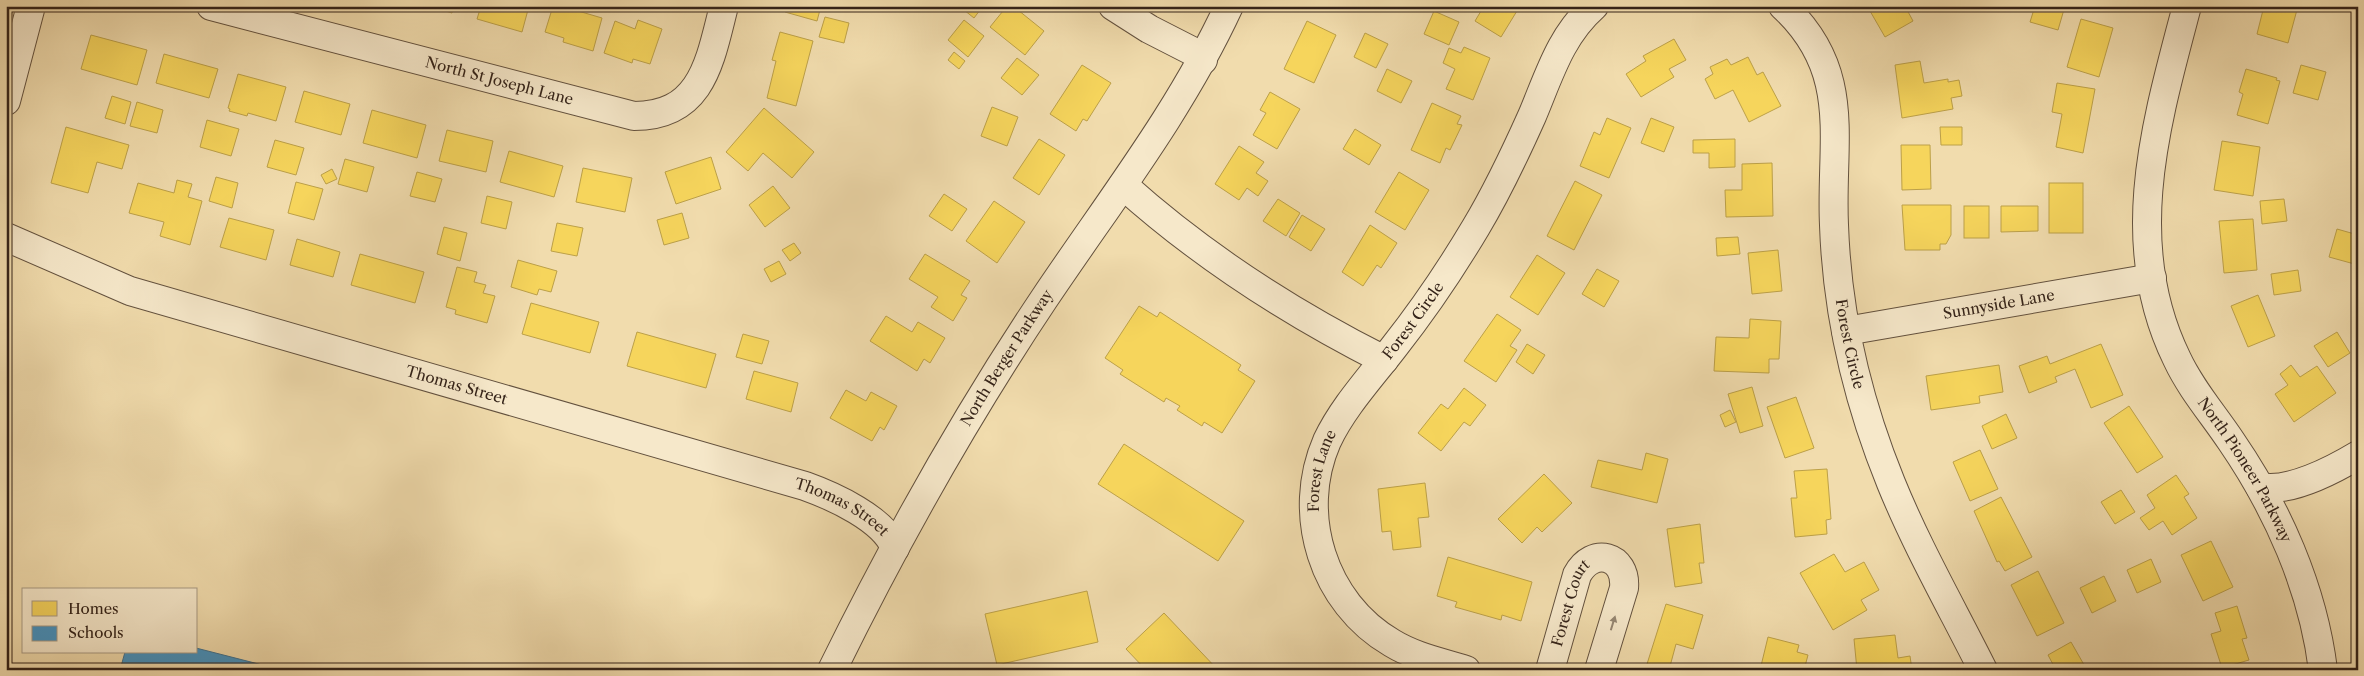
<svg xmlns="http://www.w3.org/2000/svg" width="2364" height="676" font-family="'Libre Caslon Text',serif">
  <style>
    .homes { fill: #f6d55c; stroke: #bca048 }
    .schools { fill: #4393c3; stroke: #3e7190 }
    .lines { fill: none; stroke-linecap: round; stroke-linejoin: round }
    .minor-casing { stroke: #63513e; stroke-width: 30 }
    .minor { stroke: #f6e8ca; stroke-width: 28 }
    .oneway { fill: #958672 }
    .labels { text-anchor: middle; stroke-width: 5; stroke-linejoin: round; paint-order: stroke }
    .street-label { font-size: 15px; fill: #342319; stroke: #f6e8ca }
  </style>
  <rect width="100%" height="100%" fill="#f1dcad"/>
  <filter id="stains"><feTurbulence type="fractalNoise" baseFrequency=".004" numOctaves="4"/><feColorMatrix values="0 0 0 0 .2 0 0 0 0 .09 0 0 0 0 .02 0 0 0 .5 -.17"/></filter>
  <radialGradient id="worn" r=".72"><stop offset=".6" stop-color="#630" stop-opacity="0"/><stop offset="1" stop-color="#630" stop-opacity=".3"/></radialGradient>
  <g class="homes">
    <polygon points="429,6 454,6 452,13"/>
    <polygon points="481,6 529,6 522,32 477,19"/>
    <polygon points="553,6 561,6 602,18 593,51 563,42 564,38 545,32"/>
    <polygon points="786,6 821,6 817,21 785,12"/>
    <polygon points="959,6 983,6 974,18"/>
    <polygon points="1007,6 1013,6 1044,31 1025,55 990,27"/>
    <polygon points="1484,6 1520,6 1501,37 1475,21"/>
    <polygon points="1874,6 1905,6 1913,21 1885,37 1870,11"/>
    <polygon points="2035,6 2065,6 2058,30 2030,22"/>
    <polygon points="2264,6 2298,6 2288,43 2257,34"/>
    <polygon points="1434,11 1459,22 1449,45 1424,34"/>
    <polygon points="825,17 849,23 844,43 819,37"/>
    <polygon points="2081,19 2113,28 2099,77 2067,67"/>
    <polygon points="638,20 662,29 650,64 633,59 632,63 604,53 615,21 635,29"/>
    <polygon points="964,20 984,36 968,57 948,40"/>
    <polygon points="1307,21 1336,35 1314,83 1284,69"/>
    <polygon points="780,32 813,41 796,106 767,98 776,61 772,60"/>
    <polygon points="1365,33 1388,44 1376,68 1354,57"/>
    <polygon points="91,35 147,50 137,85 81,69"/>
    <polygon points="1674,39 1686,60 1669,69 1674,77 1641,97 1626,74 1646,61 1643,56"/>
    <polygon points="1464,47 1490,58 1473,100 1446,89 1455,69 1443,63 1449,48 1461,53"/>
    <polygon points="954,52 965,61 959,69 948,60"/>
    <polygon points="164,54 218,69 209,98 156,83"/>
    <polygon points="1748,57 1757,75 1763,72 1781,106 1749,122 1733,90 1715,99 1705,79 1713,74 1710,67 1727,59 1731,65"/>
    <polygon points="1017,58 1039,75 1022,95 1001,78"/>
    <polygon points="1920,61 1924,83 1948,79 1948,82 1959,80 1962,96 1951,98 1953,109 1902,118 1895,65"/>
    <polygon points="1082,65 1111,83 1087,121 1083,119 1076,131 1050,114"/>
    <polygon points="2301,65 2326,72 2318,100 2293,93"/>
    <polygon points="1387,69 1412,81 1401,103 1377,91"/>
    <polygon points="2246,69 2277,78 2276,80 2280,81 2268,124 2237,115 2243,94 2239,92"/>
    <polygon points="238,74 286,87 276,121 248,113 247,116 229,111 230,109 228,108"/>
    <polygon points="2057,83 2095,89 2083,153 2056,147 2062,114 2052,112"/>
    <polygon points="304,91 350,104 341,135 295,122"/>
    <polygon points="1270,92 1300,109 1277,149 1253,135 1266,113 1260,110"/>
    <polygon points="112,96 131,102 125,124 105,118"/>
    <polygon points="137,102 163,110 157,133 130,126"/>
    <polygon points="1432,103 1461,116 1457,124 1462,125 1450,150 1446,148 1440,163 1411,150"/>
    <polygon points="992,107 1018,117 1007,146 981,136"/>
    <polygon points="764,108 814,152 792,178 763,153 748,171 726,152"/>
    <polygon points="372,110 426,125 417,158 363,143"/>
    <polygon points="1607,118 1631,128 1609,178 1580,166 1594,132 1600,135"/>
    <polygon points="1651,118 1674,127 1664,152 1641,143"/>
    <polygon points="207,120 239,129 231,156 200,147"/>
    <polygon points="66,127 129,145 122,169 97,162 88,193 51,183"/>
    <polygon points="1940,127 1962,127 1962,145 1941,145"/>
    <polygon points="1355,129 1381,145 1369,165 1343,149"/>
    <polygon points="447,130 493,141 486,172 439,161"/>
    <polygon points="1039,139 1065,155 1039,195 1013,178"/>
    <polygon points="1735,139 1735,167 1709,168 1709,153 1693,153 1693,140"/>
    <polygon points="275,140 304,148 296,175 267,167"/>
    <polygon points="2222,141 2260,147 2253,196 2214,190"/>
    <polygon points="1901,145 1930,145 1931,189 1902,190"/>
    <polygon points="1239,146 1264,162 1256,173 1268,181 1258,196 1247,188 1239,200 1215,184"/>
    <polygon points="509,151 563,166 554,197 500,182"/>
    <polygon points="711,157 721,189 676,204 665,172"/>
    <polygon points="345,159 374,167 367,192 338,184"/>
    <polygon points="1772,163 1773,216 1726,217 1725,190 1742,190 1742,164"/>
    <polygon points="583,168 632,178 625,212 576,202"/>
    <polygon points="332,169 337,179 326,184 321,175"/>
    <polygon points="417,172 442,179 435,202 410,196"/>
    <polygon points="1399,172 1429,190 1405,230 1375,212"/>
    <polygon points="216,177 238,183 232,208 209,201"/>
    <polygon points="177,180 192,184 188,197 202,201 190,245 160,236 164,222 129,213 138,183 174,193"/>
    <polygon points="1575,181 1602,195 1574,250 1547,236"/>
    <polygon points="296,182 323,189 314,220 288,213"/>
    <rect x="2049" y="183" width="34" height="50"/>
    <polygon points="773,186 790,208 765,227 749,205"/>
    <polygon points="944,194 967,209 952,231 929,216"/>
    <polygon points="487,196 512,202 506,229 481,223"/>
    <polygon points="1278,199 1300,213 1286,236 1263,221"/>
    <polygon points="2284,199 2287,221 2262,224 2260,201"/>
    <polygon points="994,201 1025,222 997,263 966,241"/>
    <polygon points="1902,205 1951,205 1951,235 1946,244 1940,244 1940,250 1905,250"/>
    <rect x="1964" y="206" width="25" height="32"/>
    <polygon points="2001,206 2038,206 2038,231 2001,232"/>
    <polygon points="682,213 689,238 664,245 657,220"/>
    <polygon points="1302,215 1325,229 1311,251 1289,237"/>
    <polygon points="229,218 274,230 266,260 220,247"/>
    <polygon points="2253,219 2257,270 2224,273 2219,221"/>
    <polygon points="557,223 583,228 577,256 551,251"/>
    <polygon points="1370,225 1397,243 1381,268 1377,265 1363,286 1342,272"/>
    <polygon points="444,227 467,233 460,261 437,254"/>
    <polygon points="2337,229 2358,235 2358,265 2329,257"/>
    <polygon points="1738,237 1740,254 1717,256 1716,238"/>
    <polygon points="297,239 340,252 333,277 290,265"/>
    <polygon points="794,243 801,253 790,261 782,250"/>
    <polygon points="1778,250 1782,291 1752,294 1748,253"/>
    <polygon points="360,254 424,272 415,303 351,285"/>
    <polygon points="925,254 970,281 961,295 967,298 953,321 931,307 938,297 909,279"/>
    <polygon points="1537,255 1565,273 1538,315 1510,297"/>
    <polygon points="518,260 557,271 551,292 539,289 537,295 511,287"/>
    <polygon points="779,261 786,274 771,282 764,269"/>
    <polygon points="457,267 477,272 474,282 486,285 483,293 495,296 487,323 455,314 456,310 446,307"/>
    <polygon points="1597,269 1619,281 1604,307 1582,294"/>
    <polygon points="2298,270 2301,291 2274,295 2271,274"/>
    <polygon points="2258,295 2275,336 2248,347 2231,306"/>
    <polygon points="531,303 599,322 590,353 522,334"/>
    <polygon points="1139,306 1157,317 1160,312 1241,365 1238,370 1255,381 1222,433 1204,422 1202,426 1177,410 1180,406 1166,398 1164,402 1120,374 1123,370 1105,358"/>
    <polygon points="1497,314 1521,330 1510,346 1517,350 1496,382 1464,361"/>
    <polygon points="886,316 912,332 918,322 945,338 930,363 924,359 917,371 870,341"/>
    <polygon points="1750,319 1781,321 1779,359 1769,359 1769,373 1714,371 1716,337 1749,338"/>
    <polygon points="637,332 716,354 706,388 627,366"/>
    <polygon points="2337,332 2350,353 2328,367 2314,346"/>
    <polygon points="743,334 769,341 762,364 736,357"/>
    <polygon points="1527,344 1545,355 1533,374 1516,362"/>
    <polygon points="2101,344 2123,395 2091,408 2075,369 2055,377 2057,382 2029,393 2019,366 2047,356 2050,364"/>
    <polygon points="1999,365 2003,392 1979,396 1980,403 1931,410 1926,376"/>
    <polygon points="2291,365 2300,377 2317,366 2336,393 2294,422 2275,394 2288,385 2280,374"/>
    <polygon points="754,371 798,383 791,412 746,399"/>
    <polygon points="1752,387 1763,426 1740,433 1728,394"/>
    <polygon points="1464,388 1486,405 1470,426 1464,422 1441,451 1418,433 1441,404 1448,409"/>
    <polygon points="846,390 866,401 871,392 897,406 884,430 880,427 872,441 830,418"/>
    <polygon points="1796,397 1814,448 1785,458 1767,407"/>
    <polygon points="2129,406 2163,457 2137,473 2104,423"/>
    <polygon points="1730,410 1736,422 1725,427 1720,415"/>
    <polygon points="2006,414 2017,438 1992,449 1982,426"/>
    <polygon points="1124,444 1244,521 1218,561 1098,484"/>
    <polygon points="1980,450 1998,489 1970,501 1953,462"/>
    <polygon points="1646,453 1668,459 1657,503 1591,487 1598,460 1642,470"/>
    <polygon points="1827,469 1831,519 1826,520 1827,534 1795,537 1791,498 1797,498 1794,471"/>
    <polygon points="1544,474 1572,503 1542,532 1537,527 1522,543 1498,519"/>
    <polygon points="2176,475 2189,494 2184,497 2197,518 2172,535 2163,521 2149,530 2140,518 2155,508 2147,495"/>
    <polygon points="1425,483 1429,517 1418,518 1421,547 1393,550 1391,531 1382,532 1378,489"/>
    <polygon points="2121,490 2135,512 2115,524 2101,502"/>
    <polygon points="2001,497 2032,557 2005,571 1999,561 1997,562 1974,511"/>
    <polygon points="1700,524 1704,563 1699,563 1702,583 1675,587 1667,529"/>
    <polygon points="2211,541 2233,587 2203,601 2181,555"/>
    <polygon points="1834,554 1845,572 1864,562 1879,590 1861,600 1867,610 1833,630 1800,573"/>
    <polygon points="1448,557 1532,582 1521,621 1502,615 1501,620 1455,607 1457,602 1437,596"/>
    <polygon points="2151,559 2161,582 2137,593 2127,570"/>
    <polygon points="2038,571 2064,623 2037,636 2011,585"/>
    <polygon points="2104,576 2116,601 2092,613 2080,588"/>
    <polygon points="1087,591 1098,642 997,665 985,614"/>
    <polygon points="1666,604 1703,615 1693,649 1676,644 1669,670 1647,664"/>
    <polygon points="2237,606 2247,638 2242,639 2249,660 2222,668 2211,634 2221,631 2215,613"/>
    <polygon points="1164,613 1218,670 1146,670 1126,649"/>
    <polygon points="1895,635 1898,658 1910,656 1912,670 1857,670 1854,639"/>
    <polygon points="1768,637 1799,645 1797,652 1808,655 1804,670 1793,668 1792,670 1760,670"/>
    <polygon points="2071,642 2087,670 2056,670 2048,655"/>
  </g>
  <polygon class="schools" points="196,648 282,670 120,670 125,652 196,652"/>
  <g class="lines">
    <g class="minor-casing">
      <g id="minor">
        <path id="s1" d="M 211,6 L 634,116 C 703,116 710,60 724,6"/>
        <polyline points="1113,6 1149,29 1194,52 1203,60"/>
        <path id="s2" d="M 1783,6 C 1854,72 1830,140 1834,225 C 1837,313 1858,402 1891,483 C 1917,547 1952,608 1983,670"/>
        <path id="s3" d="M 2187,6 C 2156,123 2120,243 2177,359 C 2191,389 2213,414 2231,441 C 2277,508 2313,588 2323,670"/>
        <polyline points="6,101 31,6"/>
        <path d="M 1123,185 C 1202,256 1289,312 1384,360"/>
        <path id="s4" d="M 6,237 L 130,291 L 805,486 C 833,496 884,519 895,548"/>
        <path id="s5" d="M 1846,331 L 2152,278"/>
        <path d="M 2260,487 C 2289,493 2333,470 2358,455"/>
        <path id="s6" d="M 832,670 C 895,542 965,417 1044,299 C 1109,202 1180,112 1229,6"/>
        <path id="s7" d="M 1466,670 C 1441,662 1415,657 1392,643 C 1323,603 1295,514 1327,441 C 1343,407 1371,377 1394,347 C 1424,309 1451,269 1476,227 C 1497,192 1515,154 1532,116 C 1549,76 1560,36 1594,6"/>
        <path id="s8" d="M 1550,670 L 1577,575 C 1592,546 1627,555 1624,588 L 1599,670"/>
      </g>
    </g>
    <use href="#minor" class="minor"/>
  </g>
  <defs><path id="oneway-solid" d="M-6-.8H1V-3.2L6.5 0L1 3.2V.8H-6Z" transform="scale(1.25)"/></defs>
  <use class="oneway" href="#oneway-solid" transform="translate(1613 623) rotate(-73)"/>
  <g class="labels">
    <g class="street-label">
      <text dy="5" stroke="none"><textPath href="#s1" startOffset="298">North St Joseph Lane</textPath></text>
      <text dy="5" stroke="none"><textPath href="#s5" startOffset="155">Sunnyside Lane</textPath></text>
      <text dy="5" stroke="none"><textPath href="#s7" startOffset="459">Forest Circle</textPath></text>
      <text dy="5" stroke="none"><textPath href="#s2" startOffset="354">Forest Circle</textPath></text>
      <text dy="5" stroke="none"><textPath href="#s6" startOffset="358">North Berger Parkway</textPath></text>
      <text dy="5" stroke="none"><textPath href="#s4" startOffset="475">Thomas Street</textPath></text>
      <text dy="5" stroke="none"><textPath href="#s7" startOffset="280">Forest Lane</textPath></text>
      <text dy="5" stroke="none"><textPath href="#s3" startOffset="492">North Pioneer Parkway</textPath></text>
      <text dy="5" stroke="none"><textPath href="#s4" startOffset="880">Thomas Street</textPath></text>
      <text dy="5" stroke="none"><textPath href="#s8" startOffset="70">Forest Court</textPath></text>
    </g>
  </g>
  <rect width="2364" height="676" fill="none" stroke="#f1dcad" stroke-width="25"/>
  <rect x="8" y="8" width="2349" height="661" fill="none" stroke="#342319" stroke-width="2.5"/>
  <rect x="12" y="12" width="2339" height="651" fill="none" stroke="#342319"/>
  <rect x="22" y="588" width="175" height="65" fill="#f6e8ca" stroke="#a89983"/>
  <rect x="32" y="601" width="25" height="15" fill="#f6d55c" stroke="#a89983"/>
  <text x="68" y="614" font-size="15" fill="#342319">Homes</text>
  <rect x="32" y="626" width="25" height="15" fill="#4393c3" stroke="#a89983"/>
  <text x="68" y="638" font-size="15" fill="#342319">Schools</text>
  <rect width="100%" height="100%" filter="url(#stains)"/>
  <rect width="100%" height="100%" fill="url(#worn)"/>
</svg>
